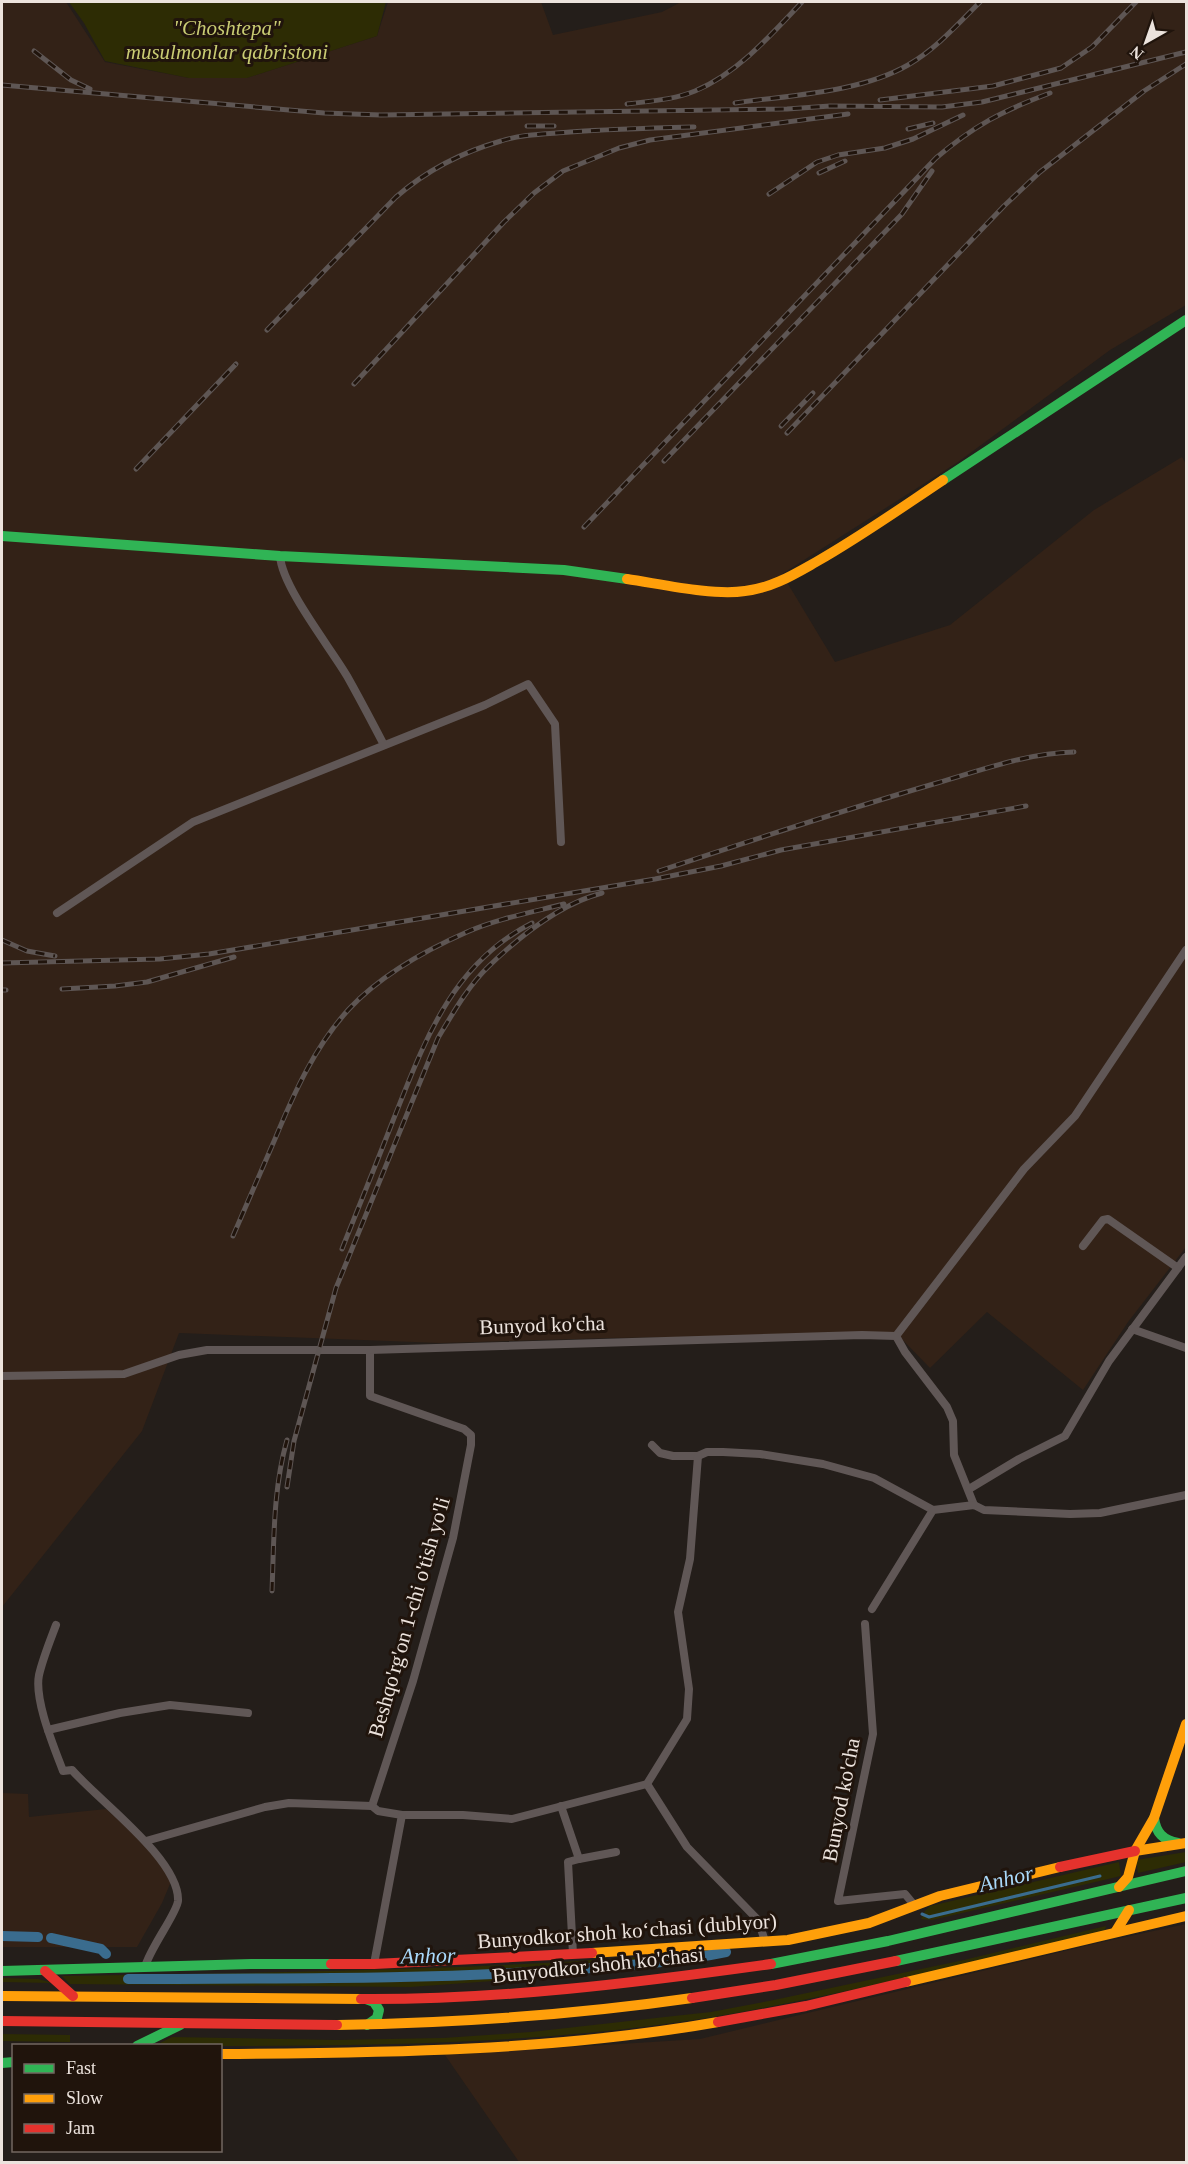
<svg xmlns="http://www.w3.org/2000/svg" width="1188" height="2164" font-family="Georgia,serif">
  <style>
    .built { fill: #332217 }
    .green { fill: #2d2c04 }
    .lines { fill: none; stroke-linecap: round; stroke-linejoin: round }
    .stream { stroke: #3a6c8e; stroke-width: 3 }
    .canal { stroke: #3a6c8e; stroke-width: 10 }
    .street { stroke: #605756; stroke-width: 8 }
    .fast { stroke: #30b455; stroke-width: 10 }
    .slow { stroke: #ff9f0a; stroke-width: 10 }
    .jam { stroke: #e5322d; stroke-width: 10 }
    .rail-casing { stroke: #5e5654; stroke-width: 5 }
    .rail { stroke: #20140c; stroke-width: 3; stroke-dasharray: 9; stroke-linecap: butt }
    .labels { text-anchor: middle; stroke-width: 6; stroke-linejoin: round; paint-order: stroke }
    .park-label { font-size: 21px; font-style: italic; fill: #c9cc73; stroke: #20140c }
    .street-label { font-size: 21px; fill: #ece3dd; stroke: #20140c }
    .water-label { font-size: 22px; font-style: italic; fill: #a9d8f9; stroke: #20140c }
  </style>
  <rect width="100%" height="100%" fill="#241e1a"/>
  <g class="built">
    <polygon points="2,2 66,2 105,62 189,78 247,78 377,36 388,2 541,2 553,35 662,12 681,2 1186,2 1186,305 1110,350 958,462 782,574 835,662 950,625 1094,510 1182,457 1186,464 1186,1247 1128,1322 1083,1390 987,1312 930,1368 897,1334 608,1338 440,1343 179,1333 142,1431 2,1607"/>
    <polygon points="2,1793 28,1794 29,1817 106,1809 144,1842 172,1879 162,1903 137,1947 2,1947"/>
    <polygon points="1186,1924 1186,2162 519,2162 445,2055 700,2039 1098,1943"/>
  </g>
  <g class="green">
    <polygon points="69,2 386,2 377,36 247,78 189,78 105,61 84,23"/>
    <polygon points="1186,1852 1186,1862 1138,1873 1136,1860"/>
    <polygon points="1119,1862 1121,1876 932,1920 921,1919 925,1911 930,1906"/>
    <path d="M 1106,1926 L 1105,1930 C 975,1960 845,1995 713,2017 C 527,2047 340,2046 154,2046 L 172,2037 L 336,2040 L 443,2038 L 531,2032 L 665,2017 L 711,2012 L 769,2001 L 964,1960 Z"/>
    <path d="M 711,1951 L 714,1953 L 669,1960 L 552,1970 L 549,1977 L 410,1987 L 70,1984 L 62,1976 C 278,1972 495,1971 711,1951 Z"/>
    <polygon points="2,1978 38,1979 53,1983 2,1982"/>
    <polygon points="2,2034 70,2035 70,2042 2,2041"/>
  </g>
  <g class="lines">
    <polyline class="stream" points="922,1914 929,1917 1100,1876"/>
    <g class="canal">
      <polyline points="2,1936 38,1937"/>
      <polyline points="51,1938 101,1949 106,1954"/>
      <path d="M 128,1979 C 273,1978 419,1980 564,1970 C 619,1966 673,1963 726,1952"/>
    </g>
    <g class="street">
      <path d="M 280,556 C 282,587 330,647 347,676 C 360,699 372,722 384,745"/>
      <polyline points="57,913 193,822 485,705 528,684 555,724 561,842"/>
      <polyline points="1083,1246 1103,1220 1108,1219 1178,1268"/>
      <polyline points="1132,1329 1186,1348"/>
      <polyline points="896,1336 1024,1169 1075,1116 1186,950"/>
      <polyline points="370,1350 370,1396 464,1429 471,1435 471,1445 453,1538 413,1681 372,1806"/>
      <polyline points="2,1376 124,1374 179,1355 207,1350 370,1350 862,1335 896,1336 905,1352 947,1407 953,1421 954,1455 974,1505"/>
      <polyline points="652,1445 660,1453 673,1456 698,1456 707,1452 723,1452 760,1454 823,1464 874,1478 933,1510"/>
      <polyline points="969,1489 1019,1459 1065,1436 1109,1361 1186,1257"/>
      <polyline points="872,1609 933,1510 974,1505 984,1510 1070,1514 1100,1513 1186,1495"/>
      <polyline points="865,1624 873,1734 838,1901 905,1894 915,1906"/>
      <path d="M 56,1625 C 50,1641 43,1658 39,1675 C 34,1700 54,1747 63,1771 L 72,1770 C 99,1801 180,1860 178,1901 C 177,1913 150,1948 145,1967"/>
      <polyline points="48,1730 120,1713 170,1705 248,1713"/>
      <polyline points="647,1784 687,1847 758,1920 765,1941"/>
      <polyline points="561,1806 579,1859 568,1862 573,1954"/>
      <polyline points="146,1841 265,1807 289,1803 372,1806 378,1811 402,1815 463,1815 512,1819 647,1784 687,1719 689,1689 678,1612 690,1559 698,1456"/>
      <polyline points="579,1859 616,1852"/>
      <polyline points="374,1964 402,1815"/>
    </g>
    <g class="fast">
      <polyline points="943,480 1186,320"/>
      <polyline points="2,536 280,556 564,570 627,579"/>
      <path d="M 1154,1818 C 1156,1833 1163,1840 1178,1843"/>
      <polyline points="896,1961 1186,1898"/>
      <polyline points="771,1964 888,1941 1186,1871"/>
      <polyline points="2,1971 251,1964 331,1964"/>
      <polyline points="366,1999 374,2002 379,2010 377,2018 367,2025"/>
      <polyline points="137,2046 180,2025"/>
      <polyline points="2,2063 14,2062"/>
    </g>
    <g class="slow">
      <path d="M 627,579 C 661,584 713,596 745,591 C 772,588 793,575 816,562 C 860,537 901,508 943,480"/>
      <polyline points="1135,1851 1186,1843"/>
      <polyline points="1119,1887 1128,1877 1135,1851 1154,1818 1186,1724"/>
      <polyline points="1116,1931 1129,1910"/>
      <polyline points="592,1953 788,1940 869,1923 940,1896 1060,1867"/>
      <polyline points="906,1982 1186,1916"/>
      <polyline points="2,1996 361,1999"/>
      <path d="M 337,2025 C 456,2023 574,2015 692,1998"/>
      <path d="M 220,2054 C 386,2053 554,2051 718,2022"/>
    </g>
    <g class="jam">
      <polyline points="1060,1867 1135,1851"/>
      <polyline points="331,1964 374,1964 592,1953"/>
      <polyline points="45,1971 73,1996"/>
      <polyline points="692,1998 776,1985 896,1961"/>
      <path d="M 361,1999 C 499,2000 635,1983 771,1964"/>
      <polyline points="2,2021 337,2025"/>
      <polyline points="718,2022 806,2006 906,1982"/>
    </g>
    <g class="rail-casing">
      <g id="rail">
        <polyline points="34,51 71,80 90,89"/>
        <polyline points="2,85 324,113 381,115 787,109 830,106 942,107 982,102 1186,52"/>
        <polyline points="880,100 993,86 1061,68 1092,47 1136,2"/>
        <path d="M 735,103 C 790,95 859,93 908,65 C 936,49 958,24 980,2"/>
        <path d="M 627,104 C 650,101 673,100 695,91 C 738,73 771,35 802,2"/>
        <polyline points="527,126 554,126"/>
        <polyline points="908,129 933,123"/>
        <polyline points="819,173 845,161"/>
        <polyline points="769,194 817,162 838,155 885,148 913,139 963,115"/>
        <path d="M 267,330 L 396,197 C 426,171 462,152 501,141 C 522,134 547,134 570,132 C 611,129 653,128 694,127"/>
        <polyline points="354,384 504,222 534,193 563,171 619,148 650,140 848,114"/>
        <polyline points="781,426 813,393"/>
        <polyline points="787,433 1004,206 1040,172 1144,91 1186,64"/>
        <polyline points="664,461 902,214 932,171"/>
        <polyline points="136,469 236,364"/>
        <path d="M 584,527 L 936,158 C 975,125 1002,111 1050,93"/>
        <path d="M 659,871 C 752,840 844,810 937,783 C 982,770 1027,753 1074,752"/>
        <polyline points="2,940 27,951 55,956"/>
        <polyline points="2,963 160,959 209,954 655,879 721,866 781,850 1026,806"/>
        <polyline points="62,989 115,986 147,982 234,957"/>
        <polyline points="2,990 6,990"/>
        <path d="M 233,1236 C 247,1203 261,1171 275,1139 C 294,1093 315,1046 349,1009 C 380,976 426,950 467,932 C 496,919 533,912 564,904"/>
        <path d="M 342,1249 C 359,1206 377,1162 394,1118 C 425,1040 452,964 532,923"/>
        <path d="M 287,1487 L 294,1441 L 336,1288 L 438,1038 C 453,1013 468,986 489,966 C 520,936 560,904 602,893"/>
        <path d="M 272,1591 C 274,1541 273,1489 287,1440"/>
      </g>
    </g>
    <use href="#rail" class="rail"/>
  </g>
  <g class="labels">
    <g class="park-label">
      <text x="227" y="35">"Choshtepa"<tspan x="227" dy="24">musulmonlar qabristoni</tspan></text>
    </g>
    <g class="street-label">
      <text transform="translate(542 1325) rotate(-2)" y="7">Bunyod ko'cha</text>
      <text transform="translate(409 1617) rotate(-74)" y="7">Beshqo'rg'on 1-chi o'tish yo'li</text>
      <text transform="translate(841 1800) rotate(-79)" y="7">Bunyod ko'cha</text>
      <text transform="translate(627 1931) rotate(-4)" y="7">Bunyodkor shoh koʻchasi (dublyor)</text>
      <text transform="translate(598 1965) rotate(-6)" y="7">Bunyodkor shoh ko'chasi</text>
    </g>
    <g class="water-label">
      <text transform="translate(1006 1878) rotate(-13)" y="8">Anhor</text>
      <text transform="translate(428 1955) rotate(-1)" y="8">Anhor</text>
    </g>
  </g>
  <rect width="1188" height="2164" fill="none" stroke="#ece3dd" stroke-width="6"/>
  <rect x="12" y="2044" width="210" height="108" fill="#20140c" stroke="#726760" stroke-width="1.5"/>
  <rect x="24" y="2064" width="30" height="9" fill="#30b455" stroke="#726760" stroke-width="1.5"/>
  <text x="66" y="2074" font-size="18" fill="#ece3dd">Fast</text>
  <rect x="24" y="2094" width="30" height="9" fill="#ff9f0a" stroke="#726760" stroke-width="1.5"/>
  <text x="66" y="2104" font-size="18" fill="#ece3dd">Slow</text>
  <rect x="24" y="2124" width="30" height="9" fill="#e5322d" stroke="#726760" stroke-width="1.5"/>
  <text x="66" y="2134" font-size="18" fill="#ece3dd">Jam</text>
  <g transform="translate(1146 42) rotate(220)" stroke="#20140c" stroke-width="4.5" paint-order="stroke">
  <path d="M0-4.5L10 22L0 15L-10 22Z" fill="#ece3dd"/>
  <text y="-9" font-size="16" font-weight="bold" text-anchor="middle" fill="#ece3dd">N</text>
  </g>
</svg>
